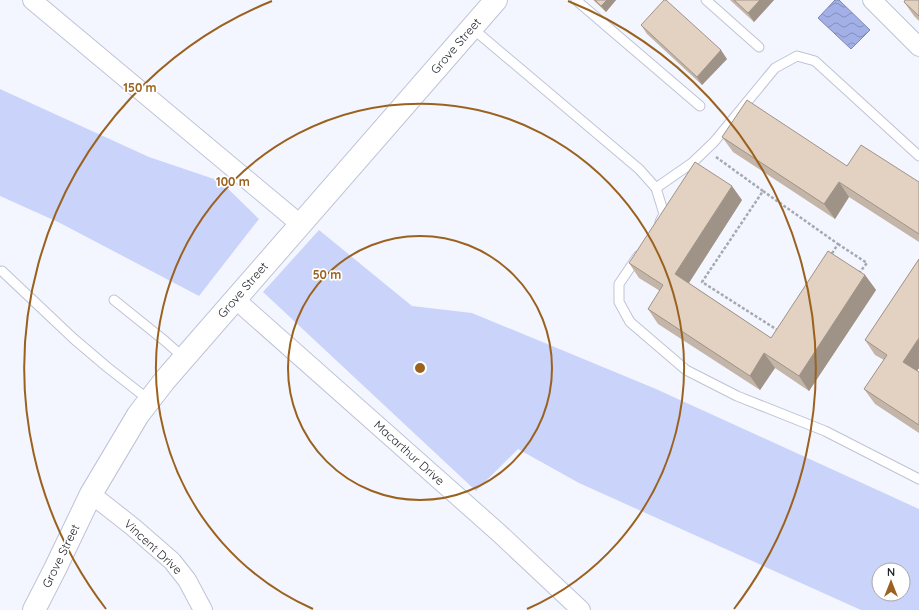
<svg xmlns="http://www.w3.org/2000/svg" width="919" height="610" font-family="Quicksand,sans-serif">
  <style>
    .green { fill: #cad4fb; fill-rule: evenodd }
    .water { fill: url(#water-waves); stroke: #7c86af }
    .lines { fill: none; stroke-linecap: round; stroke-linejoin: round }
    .lane-casing { stroke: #bec3d7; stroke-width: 11 }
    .street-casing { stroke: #bec3d7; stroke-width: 20 }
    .secondary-casing { stroke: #bec3d7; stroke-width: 24 }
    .path { stroke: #a7a9b2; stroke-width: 2.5; stroke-dasharray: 3 2; stroke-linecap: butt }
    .lane { stroke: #fff; stroke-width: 9 }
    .street { stroke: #fff; stroke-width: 18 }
    .secondary { stroke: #fff; stroke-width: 22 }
    .wall { fill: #c3b5a7 }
    .shaded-wall { fill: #9f9388 }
    .building { fill: #e3d2c2; stroke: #9f9388 }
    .ring { fill: none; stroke: #9a621e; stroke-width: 2 }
    .labels { text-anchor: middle; stroke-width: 3.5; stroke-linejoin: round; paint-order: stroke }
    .street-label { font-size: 12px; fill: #21232a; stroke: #fff }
    .centre { fill: #9a621e; stroke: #fff; stroke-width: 2 }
    .ring-label { font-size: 12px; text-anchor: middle; font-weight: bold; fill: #9a621e; stroke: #fff; stroke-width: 3.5; stroke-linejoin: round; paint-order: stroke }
  </style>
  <defs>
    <pattern id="water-waves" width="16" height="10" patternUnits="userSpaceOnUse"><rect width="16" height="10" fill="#a3b0e8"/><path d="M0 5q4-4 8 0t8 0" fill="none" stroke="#848fbc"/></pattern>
  </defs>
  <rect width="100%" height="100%" fill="#f4f6ff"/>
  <g class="green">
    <polygon points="0,89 149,157 220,181 259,219 199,296 60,223 0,196"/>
    <path d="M 319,230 L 412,306 L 472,313 L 656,389 L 919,509 L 919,610 L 861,610 L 579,483 L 518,449 L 476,491 L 263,292 ZM 879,570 L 903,570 L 903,594 L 879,594 Z"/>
  </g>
  <polygon class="water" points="835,0 839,0 870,30 851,49 818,18"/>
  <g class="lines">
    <g class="lane-casing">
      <g id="lane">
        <polyline points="576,0 700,106"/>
        <polyline points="706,0 759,47"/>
        <polyline points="472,28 639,169 656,188 664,214 660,222"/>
        <polyline points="656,188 692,163 714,142 775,68 797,56 815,61 919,156"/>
        <polyline points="638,256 619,284 619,302 630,322 686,370 737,396 825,431 919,479"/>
        <polyline points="2,271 74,339 107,367 149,400"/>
        <polyline points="114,300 165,341 184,358"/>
      </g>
    </g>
    <g class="street-casing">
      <g id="street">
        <polyline points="32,0 300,224"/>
        <polyline points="872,0 919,47"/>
        <polyline points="235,299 499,533 581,610"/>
        <polyline points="91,494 133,527 172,561 187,580 203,610"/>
      </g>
    </g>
    <g class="secondary-casing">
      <polyline id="secondary" points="34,610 55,569 91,494 138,415 165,380 496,0"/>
    </g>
    <g class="path">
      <polyline points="716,157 763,191 702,282 779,331"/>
      <polyline points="763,191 838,244 831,255"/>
      <polyline points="838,244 867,263 859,273"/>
    </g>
    <use href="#lane" class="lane"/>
    <use href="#street" class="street"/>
    <use href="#secondary" class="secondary"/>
  </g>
  <g class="wall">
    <polygon points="593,0 616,0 606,12"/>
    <polygon points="730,0 774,0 754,22"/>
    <polygon points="919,0 919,21 914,16 904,2"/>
    <polygon points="641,25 727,59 702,85 647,34"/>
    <polygon points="722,137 919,182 919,242 849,197 835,219 733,152"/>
    <polygon points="742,200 689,283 771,338 865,275 876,290 809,391 775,368 760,390 658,324 648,309 660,291 639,278 629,263"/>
    <polygon points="919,259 919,368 917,371 919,372 919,433 875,404 864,389 884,360 875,355 865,340"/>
  </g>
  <g class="shaded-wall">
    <polygon points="607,0 616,0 606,12 601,6"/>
    <polygon points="760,0 774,0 754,22 748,13"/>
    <polygon points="721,50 727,59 702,85 697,77"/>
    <polygon points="839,182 849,197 835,219 824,204"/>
    <polygon points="732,186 742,200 685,289 675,274"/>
    <polygon points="865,275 876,290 809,391 799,376"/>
    <polygon points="919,338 919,368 914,376 903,362"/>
    <polygon points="764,353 775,368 760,390 750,376"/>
  </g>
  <g class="building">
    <polygon points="595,0 607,0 601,6"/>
    <polygon points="664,0 666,0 721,50 697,77 641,25"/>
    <polygon points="734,0 760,0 748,13"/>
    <polygon points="905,0 919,0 919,16 904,2"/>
    <polygon points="747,100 847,166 861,145 919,182 919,234 839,182 824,204 722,137"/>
    <polygon points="695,162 732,186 675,274 771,338 828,251 865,275 799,376 764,353 750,376 648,309 663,285 629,263"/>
    <polygon points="919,259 919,338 903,362 919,372 919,425 864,389 887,355 865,340"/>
  </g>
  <g class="ring">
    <circle cx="420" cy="368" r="132"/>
    <path d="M313 609A264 264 0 1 1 527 609"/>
    <path d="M106 609A396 396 0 0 1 272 1M568 1A396 396 0 0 1 734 609"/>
  </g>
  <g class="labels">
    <g class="street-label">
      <text transform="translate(456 46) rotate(-49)" y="4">Grove Street</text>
      <text transform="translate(243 290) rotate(-49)" y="4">Grove Street</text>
      <text transform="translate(409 453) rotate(42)" y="4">Macarthur Drive</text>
      <text transform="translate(153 547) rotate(43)" y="4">Vincent Drive</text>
      <text transform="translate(61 556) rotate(-64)" y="4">Grove Street</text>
    </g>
  </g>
  <circle cx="420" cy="368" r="6" class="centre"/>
  <g class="ring-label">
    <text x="140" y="92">150 m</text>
    <text x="233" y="186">100 m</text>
    <text x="327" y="279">50 m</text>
  </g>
  <g transform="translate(891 582)"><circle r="19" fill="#ffffff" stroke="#a6a7aa"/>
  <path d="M0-3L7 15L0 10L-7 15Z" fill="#9a621e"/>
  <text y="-6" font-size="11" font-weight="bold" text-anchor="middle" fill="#21232a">N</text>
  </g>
</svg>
